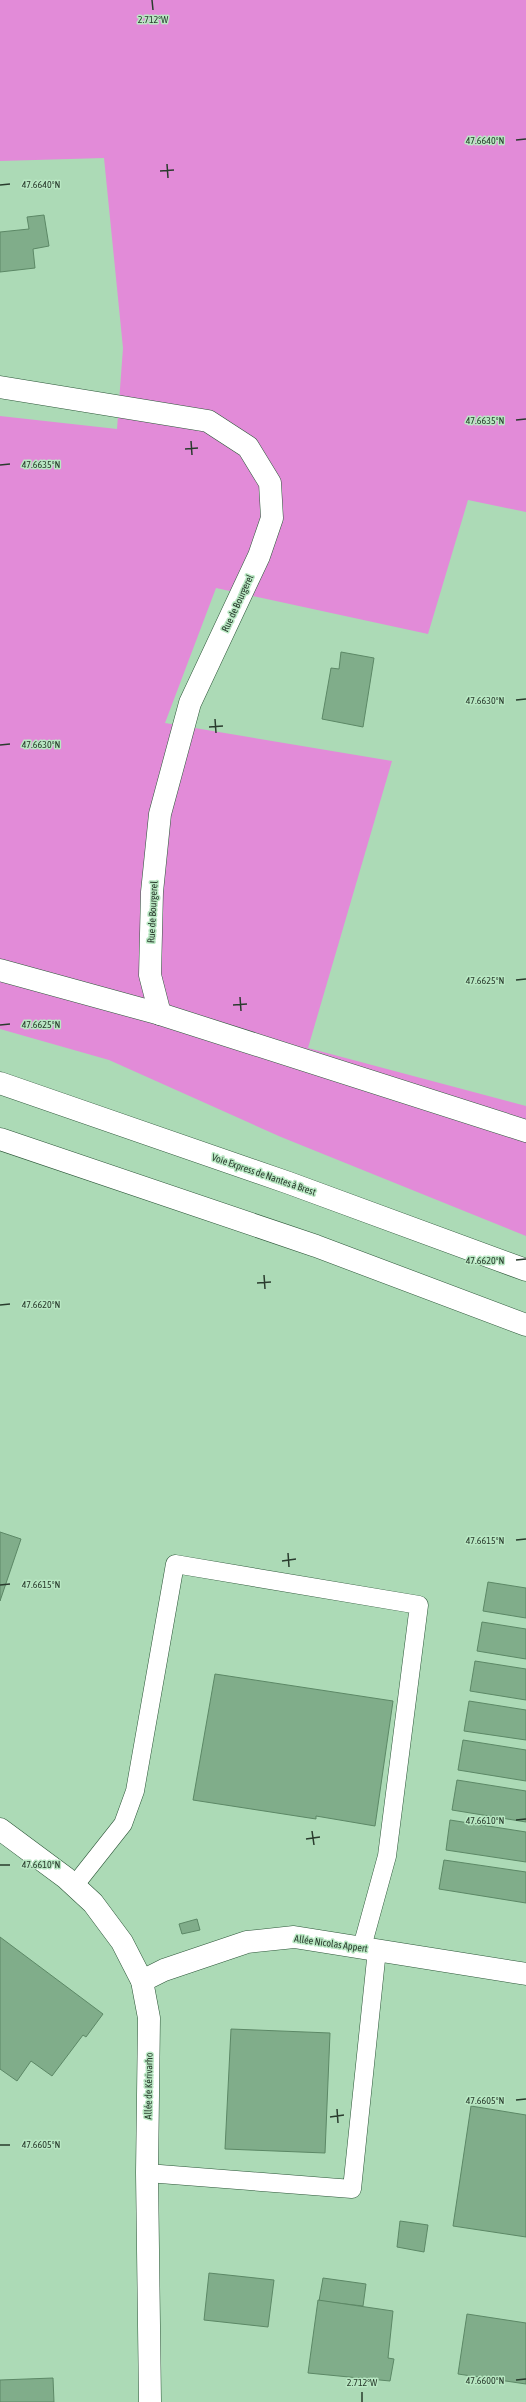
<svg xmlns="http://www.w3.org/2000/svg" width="526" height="2402" font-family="'Asap Condensed',sans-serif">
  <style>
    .green { fill: #e28bd8 }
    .building { fill: #80ad8a; stroke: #5c8866 }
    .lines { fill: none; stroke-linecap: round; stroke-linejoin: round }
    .service-casing { stroke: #2c5638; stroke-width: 19 }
    .minor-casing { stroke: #2c5638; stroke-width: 23 }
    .trunk-casing { stroke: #2c5638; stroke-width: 23 }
    .service { stroke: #fff; stroke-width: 18 }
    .minor { stroke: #fff; stroke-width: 22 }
    .trunk { stroke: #fff; stroke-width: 22 }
    .ticks { fill: none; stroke: #2a3c2e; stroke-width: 1.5 }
    .labels { text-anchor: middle; stroke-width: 3; stroke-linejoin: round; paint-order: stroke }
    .street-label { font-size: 10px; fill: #2a3c2e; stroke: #b9e8c3 }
    .ticks-label { font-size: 10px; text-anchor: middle; fill: #2a3c2e; stroke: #b9e8c3; stroke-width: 3; stroke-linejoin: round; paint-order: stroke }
  </style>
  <rect width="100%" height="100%" fill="#acdab6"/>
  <polygon class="green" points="0,0 526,0 526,512 468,500 428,634 216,588 165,723 392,761 308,1048 526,1106 526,1236 281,1137 109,1060 0,1029 0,416 117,429 123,348 104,158 0,161"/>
  <g class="building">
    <polygon points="44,215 49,246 33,249 35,268 0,272 0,232 29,229 27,217"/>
    <polygon points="341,652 374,658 363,727 322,719 331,668 339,669"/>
    <polygon points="0,1532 21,1539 0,1601"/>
    <polygon points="488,1582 526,1588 526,1618 483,1611"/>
    <polygon points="482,1622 526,1629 526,1659 477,1651"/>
    <polygon points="475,1661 526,1669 526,1700 470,1691"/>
    <polygon points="215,1674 393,1701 375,1826 316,1816 316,1819 193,1800"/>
    <polygon points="469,1701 526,1710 526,1740 464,1731"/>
    <polygon points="463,1740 526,1750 526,1781 458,1770"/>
    <polygon points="457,1780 526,1791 526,1822 452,1810"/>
    <polygon points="450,1820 526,1832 526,1862 446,1850"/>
    <polygon points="444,1860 526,1872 526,1903 439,1889"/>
    <polygon points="197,1919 200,1930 182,1934 179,1924"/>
    <polygon points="0,1937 103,2014 86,2037 83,2035 52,2076 31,2061 17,2081 0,2069"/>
    <polygon points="231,2029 330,2033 325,2153 225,2149"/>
    <polygon points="471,2106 526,2115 526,2237 453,2226"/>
    <polygon points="400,2221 428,2225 424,2252 397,2247"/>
    <polygon points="209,2273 274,2280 268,2327 204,2320"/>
    <polygon points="323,2278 366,2284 363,2306 319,2301"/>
    <polygon points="318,2300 393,2311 388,2358 394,2359 390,2381 308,2373"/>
    <polygon points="467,2314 526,2323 526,2384 458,2374"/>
    <polygon points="53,2378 54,2402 0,2402 0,2380"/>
  </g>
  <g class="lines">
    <g class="service-casing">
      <g id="service">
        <polyline points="74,1886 123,1824 135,1791 175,1564 419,1605 387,1856 362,1947"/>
        <polyline points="147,2173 352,2189 377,1950"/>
      </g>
    </g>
    <g class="minor-casing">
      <g id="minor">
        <polyline points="0,387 208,421 248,447 270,483 272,518 259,556 190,703 160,814 152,892 150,975 160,1014"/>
        <polyline points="0,970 160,1014 526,1131"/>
        <polyline points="0,1829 66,1878 93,1903 122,1942 142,1981 149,2018 147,2173 150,2402"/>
        <polyline points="142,1981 164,1970 247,1942 294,1937 526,1974"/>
      </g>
    </g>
    <g class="trunk-casing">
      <g id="trunk">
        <polyline points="0,1083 289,1183 526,1270"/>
        <polyline points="0,1139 316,1246 526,1325"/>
      </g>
    </g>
    <use href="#service" class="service"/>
    <use href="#minor" class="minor"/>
    <use href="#trunk" class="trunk"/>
  </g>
  <path class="ticks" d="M 152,0 L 153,10M 516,140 L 526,139M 167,164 L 168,178M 160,171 L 174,170M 0,185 L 10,184M 516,420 L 526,419M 191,441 L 192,455M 185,449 L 198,448M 0,465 L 10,464M 516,700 L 526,699M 215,719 L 216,733M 209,727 L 223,726M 0,745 L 10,744M 516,980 L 526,979M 240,997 L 241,1011M 233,1005 L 247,1004M 0,1025 L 10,1024M 516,1260 L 526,1259M 264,1275 L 265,1289M 257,1283 L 271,1282M 0,1305 L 10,1304M 516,1540 L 526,1539M 288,1553 L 289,1567M 282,1561 L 296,1559M 0,1585 L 10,1584M 516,1820 L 526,1819M 312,1831 L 314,1845M 306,1839 L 320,1837M 0,1865 L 10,1865M 516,2100 L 526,2099M 337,2109 L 338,2123M 330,2117 L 344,2115M 0,2145 L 10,2145M 516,2380 L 526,2379M 362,2392 L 362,2402"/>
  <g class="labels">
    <g class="street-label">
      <text transform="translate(237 603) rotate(-65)" y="4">Rue de Bourgerel</text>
      <text transform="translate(152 912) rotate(-87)" y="4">Rue de Bourgerel</text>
      <text transform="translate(264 1174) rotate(19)" y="4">Voie Express de Nantes à Brest</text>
      <text transform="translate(331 1943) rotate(8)" y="4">Allée Nicolas Appert</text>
      <text transform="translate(148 2086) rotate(-89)" y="4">Allée de Kérivarho</text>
    </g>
  </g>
  <g class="ticks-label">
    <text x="153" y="23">2.712°W</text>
    <text x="485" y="144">47.6640°N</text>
    <text x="41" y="188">47.6640°N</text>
    <text x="485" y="424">47.6635°N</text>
    <text x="41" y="468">47.6635°N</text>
    <text x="485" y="704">47.6630°N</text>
    <text x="41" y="748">47.6630°N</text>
    <text x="485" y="984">47.6625°N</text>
    <text x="41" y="1028">47.6625°N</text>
    <text x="485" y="1264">47.6620°N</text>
    <text x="41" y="1308">47.6620°N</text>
    <text x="485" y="1544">47.6615°N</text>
    <text x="41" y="1588">47.6615°N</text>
    <text x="485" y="1824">47.6610°N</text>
    <text x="41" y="1868">47.6610°N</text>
    <text x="485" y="2104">47.6605°N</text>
    <text x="41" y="2148">47.6605°N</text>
    <text x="485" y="2384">47.6600°N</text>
    <text x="362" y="2386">2.712°W</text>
  </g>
</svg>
